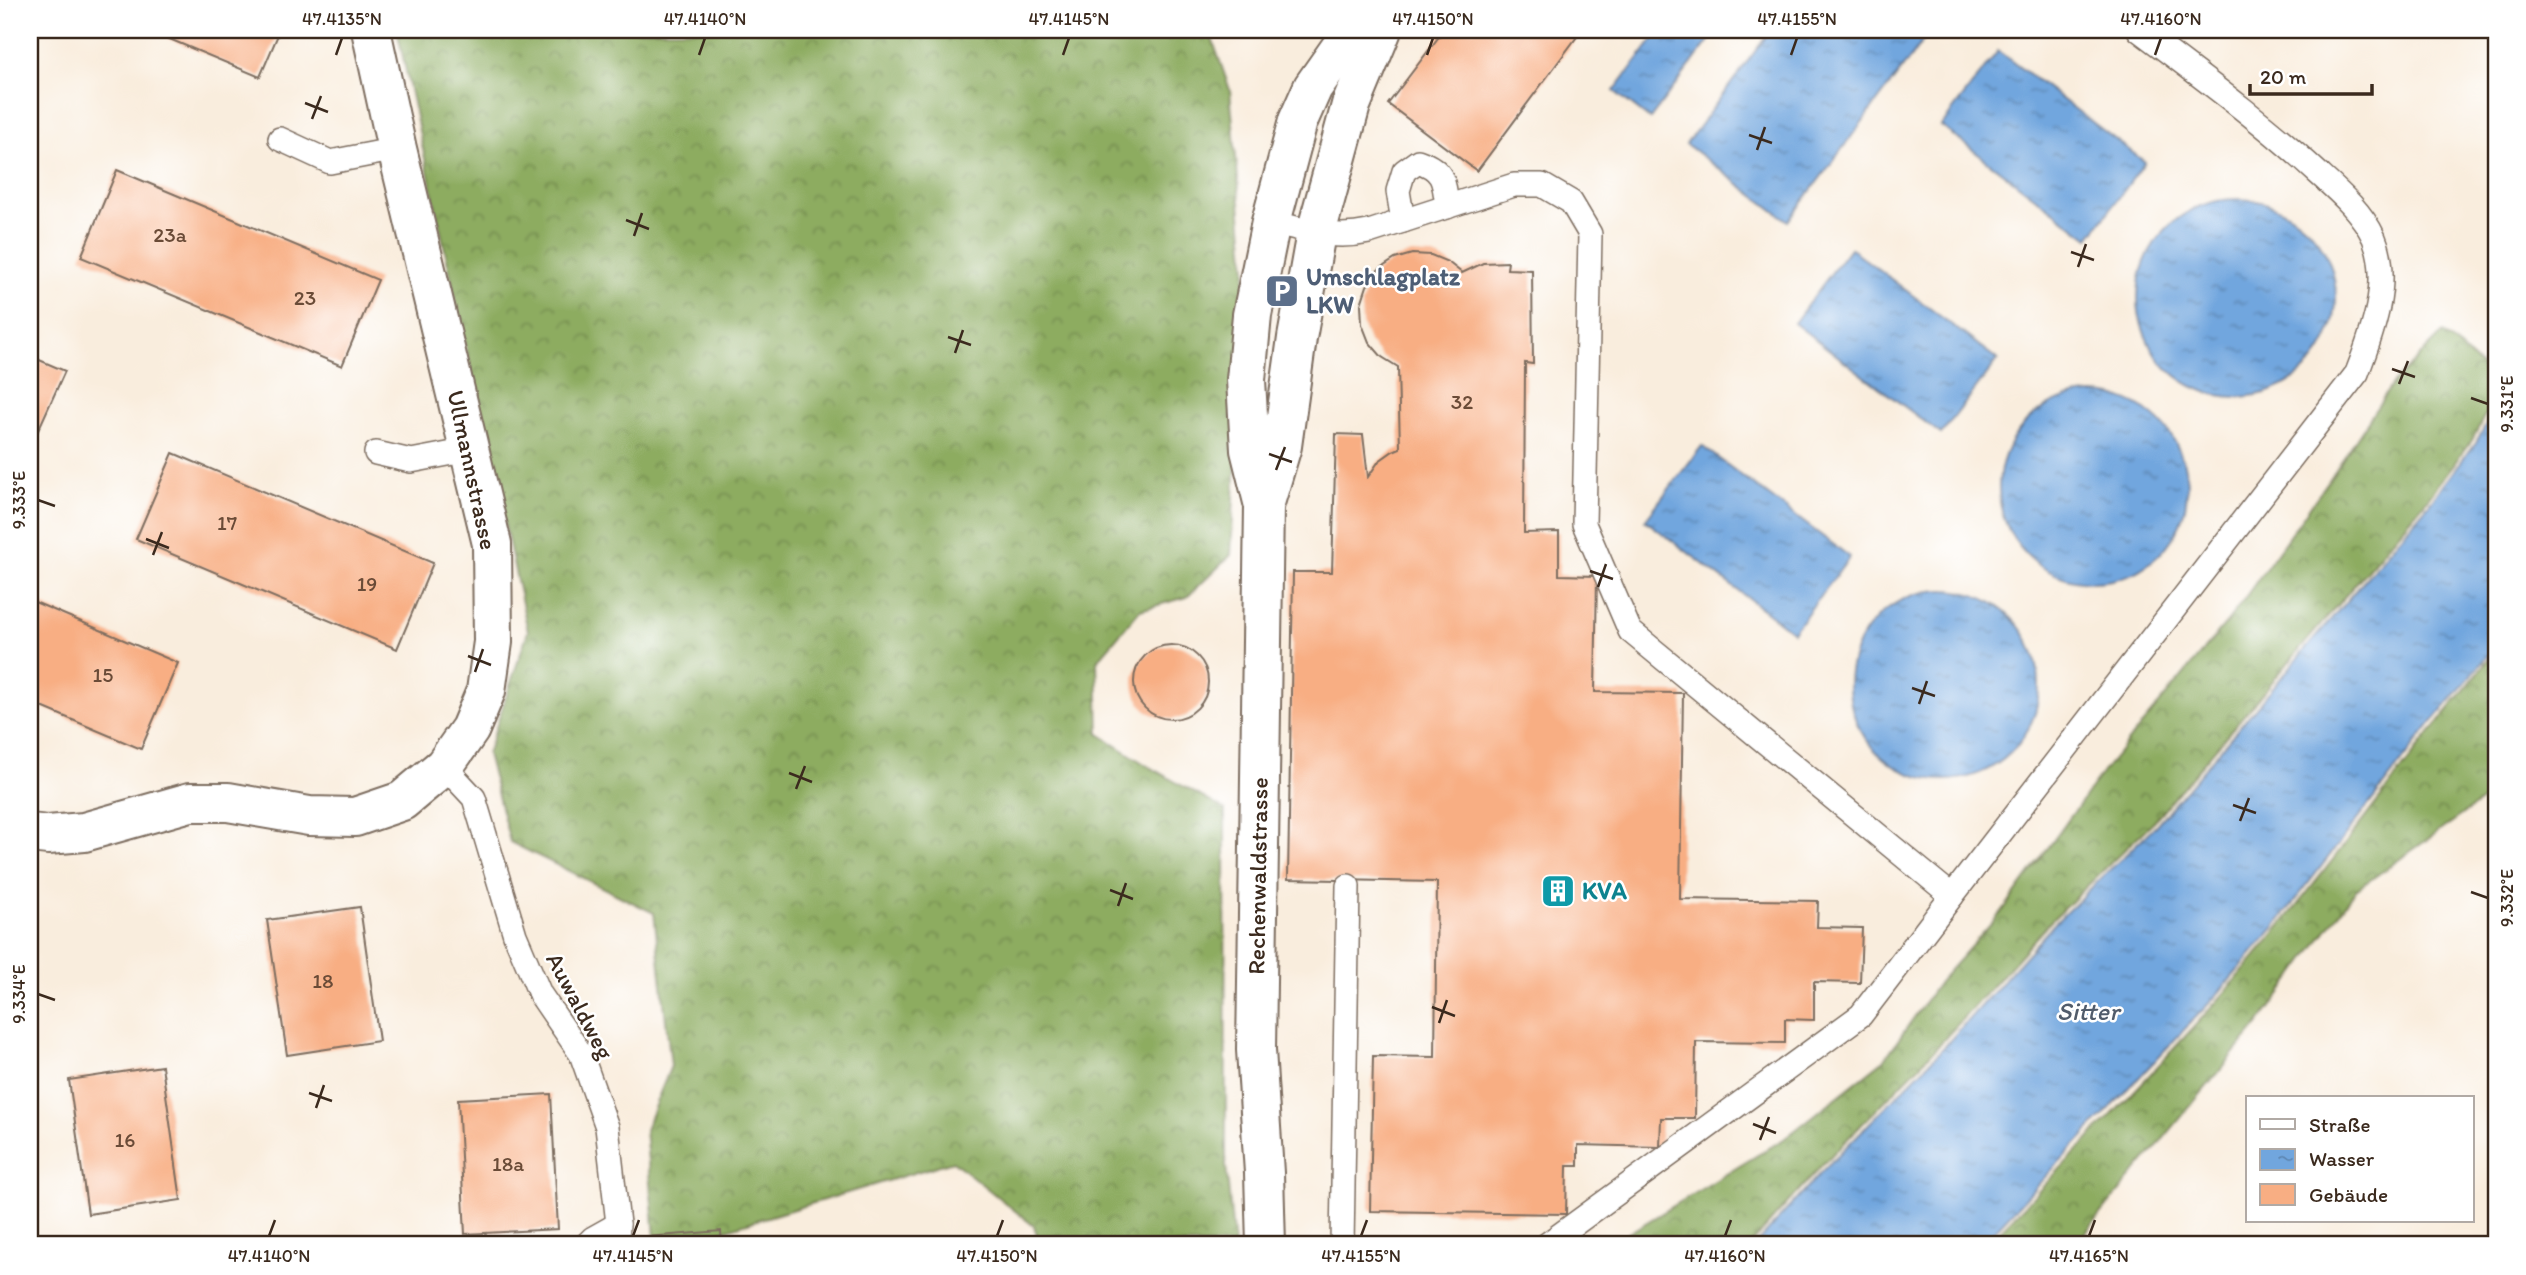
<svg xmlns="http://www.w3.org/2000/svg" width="2526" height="1275" font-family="Itim,sans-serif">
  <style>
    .forest { fill: url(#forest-crowns); stroke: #646b3f; stroke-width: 2 }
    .water { fill: url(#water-ripples); stroke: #56687e; stroke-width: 2 }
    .building { fill: #f8ae83 }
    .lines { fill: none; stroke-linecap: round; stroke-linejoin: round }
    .service-casing { stroke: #7e6e61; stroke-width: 26 }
    .minor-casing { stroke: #7e6e61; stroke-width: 42 }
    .service { stroke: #fff; stroke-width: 23 }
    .minor { stroke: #fff; stroke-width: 38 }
    .ticks { fill: none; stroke: #3b2a1e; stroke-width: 2.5 }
    .labels { text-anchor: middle; stroke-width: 5; stroke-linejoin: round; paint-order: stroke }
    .number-label { font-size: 21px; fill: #6a4b37 }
    .service-label { font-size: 24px; font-weight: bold; fill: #4e5e75; stroke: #fff; text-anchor: start }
    .street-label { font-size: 24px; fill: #3b2a1e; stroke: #fff }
    .culture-label { font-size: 24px; font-weight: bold; fill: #0d838f; stroke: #fff; text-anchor: start }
    .water-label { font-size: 26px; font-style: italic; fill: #515c6b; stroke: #fff }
    .neatline { fill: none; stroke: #3b2a1e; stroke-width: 2.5 }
    .ticks-label { font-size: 18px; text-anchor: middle; fill: #3b2a1e }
  </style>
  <defs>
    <pattern id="forest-crowns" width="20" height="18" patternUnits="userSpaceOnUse" patternTransform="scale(1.75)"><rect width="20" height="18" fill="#8dac60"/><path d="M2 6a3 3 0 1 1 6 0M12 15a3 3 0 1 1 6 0" fill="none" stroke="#748c4f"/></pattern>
    <pattern id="water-ripples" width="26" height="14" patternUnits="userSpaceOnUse" patternTransform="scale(1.75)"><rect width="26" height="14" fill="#71a6de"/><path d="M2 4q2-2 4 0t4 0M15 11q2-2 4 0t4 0" fill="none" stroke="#5e87b3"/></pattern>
  </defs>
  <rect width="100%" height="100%" fill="#fff"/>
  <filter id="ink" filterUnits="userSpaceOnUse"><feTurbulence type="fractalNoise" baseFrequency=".0143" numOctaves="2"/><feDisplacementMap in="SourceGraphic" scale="14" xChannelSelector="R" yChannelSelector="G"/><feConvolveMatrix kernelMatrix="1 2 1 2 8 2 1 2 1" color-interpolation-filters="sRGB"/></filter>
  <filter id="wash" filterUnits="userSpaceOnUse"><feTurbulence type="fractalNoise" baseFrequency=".00686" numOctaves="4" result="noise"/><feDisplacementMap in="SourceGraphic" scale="28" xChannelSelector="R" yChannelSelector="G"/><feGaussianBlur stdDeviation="1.57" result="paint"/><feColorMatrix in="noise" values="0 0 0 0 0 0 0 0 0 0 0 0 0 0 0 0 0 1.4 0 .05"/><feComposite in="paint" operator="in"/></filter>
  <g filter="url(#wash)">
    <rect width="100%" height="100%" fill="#f9eddd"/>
    <g class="forest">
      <polygon points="397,30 1209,30 1230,90 1246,270 1231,555 1187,597 1140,610 1097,661 1099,734 1146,765 1225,810 1226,1165 1234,1245 1040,1245 1034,1226 953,1161 721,1231 655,1237 645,1130 671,1066 654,913 510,842 487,754 528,631"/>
      <polygon points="2443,333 2490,375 2496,375 2496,394 2472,440 2425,502 2153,822 2051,921 1930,1055 1821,1166 1750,1245 1609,1245 1784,1139 1884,1060 1939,982 2001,913 2105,769 2229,620 2329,480 2393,383"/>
      <path d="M 2496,651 L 2496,791 L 2356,890 L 2258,1025 L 2075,1245 L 1986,1245 C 2065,1164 2144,1083 2219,999 C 2317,888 2401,765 2496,651 Z"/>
    </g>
    <g class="water">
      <polygon points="1660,30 1717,30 1650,119 1614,91"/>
      <polygon points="1771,30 1931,30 1788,221 1686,144"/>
      <polygon points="1998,51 2145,162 2089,238 1941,126"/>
      <circle cx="2237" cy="298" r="99"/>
      <polygon points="1850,248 1998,360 1941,434 1794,323"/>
      <circle cx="2093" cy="488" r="94"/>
      <polygon points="2496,407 2496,646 2434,720 2274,928 2216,996 1981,1245 1755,1245 1824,1169 1934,1058 2054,924 2156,825 2428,505 2476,442"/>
      <polygon points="1702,446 1850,557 1793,632 1645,520"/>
      <circle cx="1944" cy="685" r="95"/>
    </g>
    <g id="blocks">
      <g class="building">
        <polygon points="148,30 280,30 260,77"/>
        <polygon points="1444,30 1582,30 1477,171 1388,104"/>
        <polygon points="117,170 378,280 342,366 81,257"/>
        <polygon points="1412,254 1431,255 1448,262 1462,273 1483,263 1508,262 1507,269 1532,270 1533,364 1525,363 1524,533 1559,532 1559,575 1597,576 1595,692 1683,693 1680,899 1818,901 1817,927 1862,928 1860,983 1814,982 1814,1020 1785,1019 1785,1043 1696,1042 1695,1118 1661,1118 1660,1147 1578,1145 1578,1166 1567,1166 1566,1214 1370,1211 1373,1056 1435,1057 1437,882 1288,879 1293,572 1332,572 1336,434 1363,435 1368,477 1379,461 1393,451 1400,448 1398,367 1382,357 1369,342 1362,324 1361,304 1367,286 1378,270 1395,259"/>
        <polygon points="30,356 65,371 32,444 30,443"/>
        <polygon points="173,453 433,563 397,649 136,539"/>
        <polygon points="30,600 178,663 141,749 30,702"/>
        <circle cx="1171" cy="682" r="37"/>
        <polygon points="360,907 379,1041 287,1055 267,920"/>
        <polygon points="162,1066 181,1200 88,1214 69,1080"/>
        <polygon points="551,1094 558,1229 465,1234 458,1099"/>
        <polygon points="721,1231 722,1245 635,1245 635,1238"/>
      </g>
    </g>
  </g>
  <g filter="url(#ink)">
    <use href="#blocks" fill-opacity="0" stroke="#7e6e61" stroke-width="2"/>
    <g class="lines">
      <g class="service-casing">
        <g id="service">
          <polyline points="280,139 330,162 397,149"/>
          <path d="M 1403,221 L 1398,191 L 1404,171 L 1418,161 C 1444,170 1444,181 1447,207"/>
          <path d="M 1271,222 C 1306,230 1332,240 1369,232 L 1514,185 L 1542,185 L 1571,202 L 1590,234 L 1584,524 L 1630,631 L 1952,896 L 2357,373 C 2372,334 2392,281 2374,238 C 2362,212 2340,193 2319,174 C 2262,121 2200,76 2139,30"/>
          <polyline points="376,453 411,461 469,450"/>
          <polyline points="444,766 474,798 515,935 540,994 581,1054 607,1127 618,1224 617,1245"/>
          <polyline points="586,1245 593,1238 618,1224"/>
          <polyline points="1342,1245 1348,886"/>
          <polyline points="1546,1245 1861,1015 1952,896"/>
        </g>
      </g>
      <g class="minor-casing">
        <g id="minor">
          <polyline points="1264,506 1282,446 1297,338 1316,233 1351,105 1382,30"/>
          <polyline points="30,833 48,835 84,832 190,802 228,802 309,816 355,817 402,801 444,766 470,729 486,691 493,642 492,544 397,149 371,30"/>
          <polyline points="1266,1245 1264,1173 1256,1050 1264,506 1250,450 1246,380 1252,315 1271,222 1298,121 1313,87 1353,30"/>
        </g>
      </g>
      <use href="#service" class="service"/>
      <use href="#minor" class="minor"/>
    </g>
  </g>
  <path class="ticks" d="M 336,55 L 342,38M 699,55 L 705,38M 1063,55 L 1069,38M 1427,55 L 1433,38M 1791,55 L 1797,38M 2155,55 L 2161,38M 305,103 L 328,112M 312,119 L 321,96M 1749,135 L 1772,143M 1757,150 L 1765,127M 626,220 L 649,229M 634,236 L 642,213M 2071,252 L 2094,260M 2078,267 L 2086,244M 948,337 L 971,345M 955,353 L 963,330M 2392,369 L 2415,377M 2399,384 L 2408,361M 2471,398 L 2488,404M 1269,454 L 1292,462M 1276,470 L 1285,447M 38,500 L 55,506M 146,539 L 169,548M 153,555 L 162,532M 1590,571 L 1613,579M 1598,587 L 1606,564M 468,656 L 491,665M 475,672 L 483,649M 1912,688 L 1935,696M 1919,704 L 1927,681M 789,773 L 812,782M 796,789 L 805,766M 2233,805 L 2256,813M 2240,821 L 2249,798M 1110,890 L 1133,899M 2471,892 L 2488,898M 1118,906 L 1126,883M 38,994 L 55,1000M 1432,1007 L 1455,1016M 1439,1023 L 1447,1000M 309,1093 L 332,1101M 316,1108 L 324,1085M 1753,1124 L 1776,1133M 1760,1140 L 1769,1117M 269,1236 L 275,1220M 633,1236 L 639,1220M 997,1236 L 1003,1220M 1361,1236 L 1367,1220M 1725,1236 L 1731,1220M 2089,1236 L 2095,1220"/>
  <defs>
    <g id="parking-square" transform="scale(1.75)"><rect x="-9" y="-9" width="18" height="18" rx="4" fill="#5c6f8a" stroke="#fff"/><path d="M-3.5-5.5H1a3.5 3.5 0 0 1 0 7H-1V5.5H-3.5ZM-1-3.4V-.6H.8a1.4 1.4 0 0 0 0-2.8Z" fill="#fff"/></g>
    <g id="building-square" transform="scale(1.75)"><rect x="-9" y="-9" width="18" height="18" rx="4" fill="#0f9aa8" stroke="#fff"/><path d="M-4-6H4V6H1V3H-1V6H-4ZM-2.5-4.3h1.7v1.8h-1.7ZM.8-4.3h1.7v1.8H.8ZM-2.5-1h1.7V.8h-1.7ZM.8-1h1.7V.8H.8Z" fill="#fff"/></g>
  </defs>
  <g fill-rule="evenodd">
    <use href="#parking-square" x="1282" y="291"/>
    <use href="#building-square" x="1558" y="891"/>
  </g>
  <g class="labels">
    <g class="number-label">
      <text x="170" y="242">23a</text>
      <text x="305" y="305">23</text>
      <text x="1462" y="409">32</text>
      <text x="227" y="530">17</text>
      <text x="367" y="591">19</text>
      <text x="103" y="682">15</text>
      <text x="323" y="988">18</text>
      <text x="125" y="1147">16</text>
      <text x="508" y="1171">18a</text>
    </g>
    <g class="service-label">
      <text x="1306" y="285">Umschlagplatz<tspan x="1306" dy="28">LKW</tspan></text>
    </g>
    <g class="street-label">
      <text transform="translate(472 470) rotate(78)" y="8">Ullmannstrasse</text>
      <text transform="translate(1258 876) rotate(-89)" y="8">Rechenwaldstrasse</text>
      <text transform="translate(580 1006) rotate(62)" y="8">Auwaldweg</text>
    </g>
    <g class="culture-label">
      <text x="1582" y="899">KVA</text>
    </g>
    <g class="water-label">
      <text x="2088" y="1020">Sitter</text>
    </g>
  </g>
  <rect width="2526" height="1275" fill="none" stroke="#fff" stroke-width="77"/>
  <rect x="2246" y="1096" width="228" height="126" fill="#ffffff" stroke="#b1aaa5" stroke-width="2"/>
  <rect x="2260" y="1119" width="35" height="10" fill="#ffffff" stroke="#b1aaa5" stroke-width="2"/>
  <text x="2309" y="1132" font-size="21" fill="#3b2a1e">Straße</text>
  <rect x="2260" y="1149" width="35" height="21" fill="url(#water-ripples)" stroke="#b1aaa5" stroke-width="2"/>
  <text x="2309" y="1166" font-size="21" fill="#3b2a1e">Wasser</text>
  <rect x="2260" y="1184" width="35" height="21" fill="#f8ae83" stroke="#b1aaa5" stroke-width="2"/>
  <text x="2309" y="1202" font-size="21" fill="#3b2a1e">Gebäude</text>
  <path d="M2250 84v10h122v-10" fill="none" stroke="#3b2a1e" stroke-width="3.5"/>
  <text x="2260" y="84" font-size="21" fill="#3b2a1e" stroke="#ffffff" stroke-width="5" paint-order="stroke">20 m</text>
  <rect x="38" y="38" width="2450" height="1198" class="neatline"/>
  <g class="ticks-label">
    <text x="342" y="25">47.4135°N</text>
    <text x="705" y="25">47.4140°N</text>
    <text x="1069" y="25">47.4145°N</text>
    <text x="1433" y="25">47.4150°N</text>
    <text x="1797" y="25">47.4155°N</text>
    <text x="2161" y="25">47.4160°N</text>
    <text transform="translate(2507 404) rotate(-90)" y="6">9.331°E</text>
    <text transform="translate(19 500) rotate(-90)" y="6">9.333°E</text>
    <text transform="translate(2507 898) rotate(-90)" y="6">9.332°E</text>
    <text transform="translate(19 994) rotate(-90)" y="6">9.334°E</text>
    <text x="269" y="1262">47.4140°N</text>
    <text x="633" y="1262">47.4145°N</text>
    <text x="997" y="1262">47.4150°N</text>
    <text x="1361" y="1262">47.4155°N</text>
    <text x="1725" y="1262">47.4160°N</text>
    <text x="2089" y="1262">47.4165°N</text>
  </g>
</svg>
